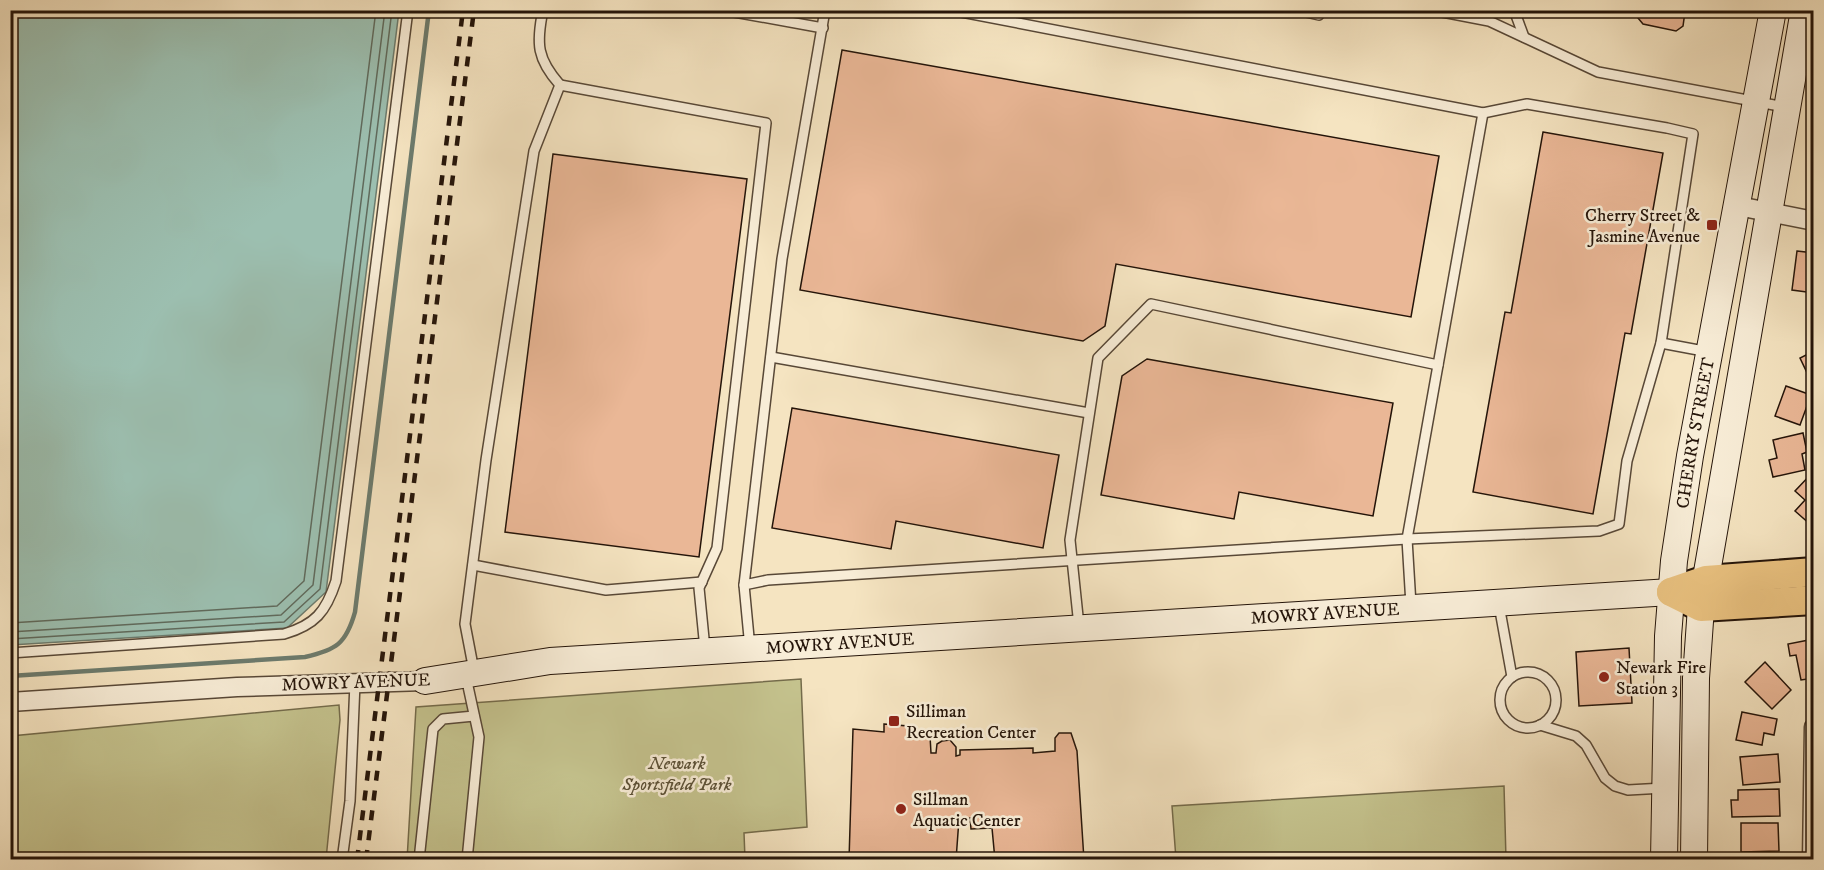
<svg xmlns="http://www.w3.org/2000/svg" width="1824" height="870" font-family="'IM FELL DW Pica',serif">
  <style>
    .green { fill: #c4c28d; stroke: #746b4b; stroke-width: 1.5 }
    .water { fill: #9cbfb0; stroke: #6c7b6d; stroke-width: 1.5 }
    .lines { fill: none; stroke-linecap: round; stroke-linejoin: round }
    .shore { stroke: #606a5c; stroke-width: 1.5 }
    .stream { stroke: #6c7b6d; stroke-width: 4.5 }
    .building { fill: #eab796; stroke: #241409; stroke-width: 1.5 }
    .lane-casing { stroke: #584837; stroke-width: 12 }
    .street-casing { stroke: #584837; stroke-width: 21 }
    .secondary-casing { stroke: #241409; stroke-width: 28 }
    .primary-casing { stroke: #241409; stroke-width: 32 }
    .lane { stroke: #f8edd7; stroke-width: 9 }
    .street { stroke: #f8edd7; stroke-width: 18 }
    .secondary { stroke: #f8edd7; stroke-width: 26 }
    .primary { stroke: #eac280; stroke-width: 28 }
    .rail { stroke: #241409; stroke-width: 4.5; stroke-dasharray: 10 10; stroke-linecap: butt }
    .poi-dot { fill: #8f2418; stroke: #f8edd7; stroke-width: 2 }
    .labels { text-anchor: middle; stroke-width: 5; stroke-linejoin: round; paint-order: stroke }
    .poi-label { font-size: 18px; fill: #241409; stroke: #f8edd7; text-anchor: start }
    .street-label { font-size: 18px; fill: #241409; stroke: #f8edd7 }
    .park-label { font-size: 18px; font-style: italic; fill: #5c5137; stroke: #f8edd7 }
  </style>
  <rect width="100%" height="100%" fill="#f5e4c1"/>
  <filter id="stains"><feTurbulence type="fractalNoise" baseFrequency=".00333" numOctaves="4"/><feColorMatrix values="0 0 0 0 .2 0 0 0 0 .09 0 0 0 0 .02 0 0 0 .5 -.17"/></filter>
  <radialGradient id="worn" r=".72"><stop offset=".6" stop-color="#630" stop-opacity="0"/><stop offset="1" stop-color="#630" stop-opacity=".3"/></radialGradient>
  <g class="green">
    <polygon points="801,679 807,827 744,833 745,859 407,860 416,707"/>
    <polygon points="339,705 340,720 326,859 11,859 11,736"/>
    <polygon points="1504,786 1506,859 1176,859 1172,806"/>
  </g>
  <polygon class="water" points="11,11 399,11 326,592 287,628 11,645"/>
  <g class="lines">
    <g class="shore">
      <polyline points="10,623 277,606 304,581 376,10"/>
      <polyline points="10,632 281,615 313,585 385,10"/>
      <polyline points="10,639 284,622 320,589 392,10"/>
    </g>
    <path class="stream" d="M 10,676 L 305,657 C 336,650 346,644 355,612 L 429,10"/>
  </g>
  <g class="building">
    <polygon points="1639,10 1689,10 1685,12 1683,26 1676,31 1643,24 1638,18"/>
    <polygon points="842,50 1439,156 1411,317 1116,264 1105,326 1083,341 800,290"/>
    <polygon points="1543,132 1663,153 1631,334 1625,333 1593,514 1473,492 1505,312 1511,313"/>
    <polygon points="553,154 747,179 699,557 505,532"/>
    <polygon points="1797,251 1814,253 1814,293 1792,290"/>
    <polygon points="1814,351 1814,380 1811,381 1800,358"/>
    <polygon points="1147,359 1393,403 1373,516 1239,492 1234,519 1101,495 1122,376"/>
    <polygon points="1786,386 1811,395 1800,425 1775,416"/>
    <polygon points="792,408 1059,455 1043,548 896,521 891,549 772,528"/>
    <polygon points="1803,433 1807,452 1802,454 1805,470 1773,477 1769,460 1777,458 1773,440"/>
    <polygon points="1812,473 1814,475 1814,522 1811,525 1795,511 1805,500 1795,491"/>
    <polygon points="1814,639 1814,678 1801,680 1796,655 1790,656 1788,644"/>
    <polygon points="1629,648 1632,703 1579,706 1576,652"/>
    <polygon points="1765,662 1791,690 1772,709 1745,682"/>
    <polygon points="1742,712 1777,719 1774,735 1764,733 1762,745 1736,740"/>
    <polygon points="884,724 908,726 908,734 930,736 931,753 936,753 937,744 942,741 950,740 956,747 956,756 960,755 960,750 1033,748 1033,753 1055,751 1055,738 1059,733 1071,733 1077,751 1084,860 995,860 992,828 971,829 970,818 959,819 956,860 849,860 853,729 884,732"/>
    <polygon points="1778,754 1780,782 1743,785 1740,757"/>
    <polygon points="1779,789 1780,816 1732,817 1731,800 1738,800 1738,790"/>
    <polygon points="1741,823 1778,823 1779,851 1741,852"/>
    <polygon points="1776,855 1777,860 1739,860 1739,859"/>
  </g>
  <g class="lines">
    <g class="lane-casing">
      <g id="lane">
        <path d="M 543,10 C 536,44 537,59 560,85"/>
        <polyline points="723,10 823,28"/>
        <polyline points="825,10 782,259 744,585 768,580 1407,539 1599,531 1619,524 1627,461 1661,343 1693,134 1667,128 1527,104 1483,113 951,10"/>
        <polyline points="1297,10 1319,15 1319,10"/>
        <polyline points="1432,10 1489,21 1598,72 1785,107"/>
        <polyline points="1514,10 1524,37"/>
        <polyline points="1602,12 1602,10"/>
        <polyline points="1661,343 1709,352"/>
        <polyline points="771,357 1089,413"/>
        <polyline points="473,565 606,590 702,582"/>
        <polyline points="744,585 750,648"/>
        <polyline points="1411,605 1407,539 1483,113"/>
        <polyline points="1499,605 1512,677"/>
        <polyline points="1079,626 1070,540 1098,358 1151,304 1438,365"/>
        <path d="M 10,653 L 284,634 C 315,625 326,612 336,581 L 408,10"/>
        <polyline points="474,671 465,624 486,460 534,151 560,85 766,123 717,548 699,588 705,649"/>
        <circle cx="1528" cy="700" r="28"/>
        <polyline points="466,677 479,737 467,860"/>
        <polyline points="1540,725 1576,736 1586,745 1605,778 1615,786 1628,790 1664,788"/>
        <polyline points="342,860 350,801 355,683"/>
        <polyline points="419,860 433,729 443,719 474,716"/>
      </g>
    </g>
    <g class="street-casing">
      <g id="street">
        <polyline points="1738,206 1814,221"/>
        <polyline points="10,702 237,687 425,681"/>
        <polyline points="1812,860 1814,727"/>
      </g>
    </g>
    <g class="secondary-casing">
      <g id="secondary">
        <path id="s1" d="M 425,681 L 550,661 L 1671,592"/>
        <path id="s2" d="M 1664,860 L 1668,636 L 1674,561 L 1690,456 L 1773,10"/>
        <polyline points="1694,860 1696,678 1701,607 1804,10"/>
      </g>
    </g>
    <g class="primary-casing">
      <g id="primary">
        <polyline points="1671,592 1701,607 1814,600"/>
        <polyline points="1671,592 1706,580 1814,572"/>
      </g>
    </g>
    <use href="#lane" class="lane"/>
    <use href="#street" class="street"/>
    <use href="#secondary" class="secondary"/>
    <use href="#primary" class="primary"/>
    <g class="rail">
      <polyline points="357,860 463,10"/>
      <polyline points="366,860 474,10"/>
    </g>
  </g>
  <g class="poi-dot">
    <rect x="1706" y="219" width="12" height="12" rx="3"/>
    <circle cx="1604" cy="677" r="6"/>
    <rect x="888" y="715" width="12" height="12" rx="3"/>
    <circle cx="901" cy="809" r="6"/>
  </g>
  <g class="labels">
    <g class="poi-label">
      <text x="1700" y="221" text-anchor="end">Cherry Street &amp;<tspan x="1700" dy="21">Jasmine Avenue</tspan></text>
      <text x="1616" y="673">Newark Fire<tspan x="1616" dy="21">Station 3</tspan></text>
      <text x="906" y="717">Silliman<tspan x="906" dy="21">Recreation Center</tspan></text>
      <text x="913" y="805">Sillman<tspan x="913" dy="21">Aquatic Center</tspan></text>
    </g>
    <g class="street-label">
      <text dy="6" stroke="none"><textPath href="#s2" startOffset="429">CHERRY STREET</textPath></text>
      <text dy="6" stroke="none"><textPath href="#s1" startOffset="903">MOWRY AVENUE</textPath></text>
      <text dy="6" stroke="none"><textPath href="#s1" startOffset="417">MOWRY AVENUE</textPath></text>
      <text transform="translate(356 682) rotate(-2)" y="6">MOWRY AVENUE</text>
    </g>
    <g class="park-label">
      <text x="677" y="769">Newark<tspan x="677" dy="21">Sportsfield Park</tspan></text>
    </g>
  </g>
  <rect width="1824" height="870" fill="none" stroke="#f5e4c1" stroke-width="36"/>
  <rect x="12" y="12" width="1800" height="846" fill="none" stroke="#241409" stroke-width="3"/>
  <rect x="18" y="18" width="1788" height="834" fill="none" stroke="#241409" stroke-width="1.5"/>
  <rect width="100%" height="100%" filter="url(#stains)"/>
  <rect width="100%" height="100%" fill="url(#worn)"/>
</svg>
